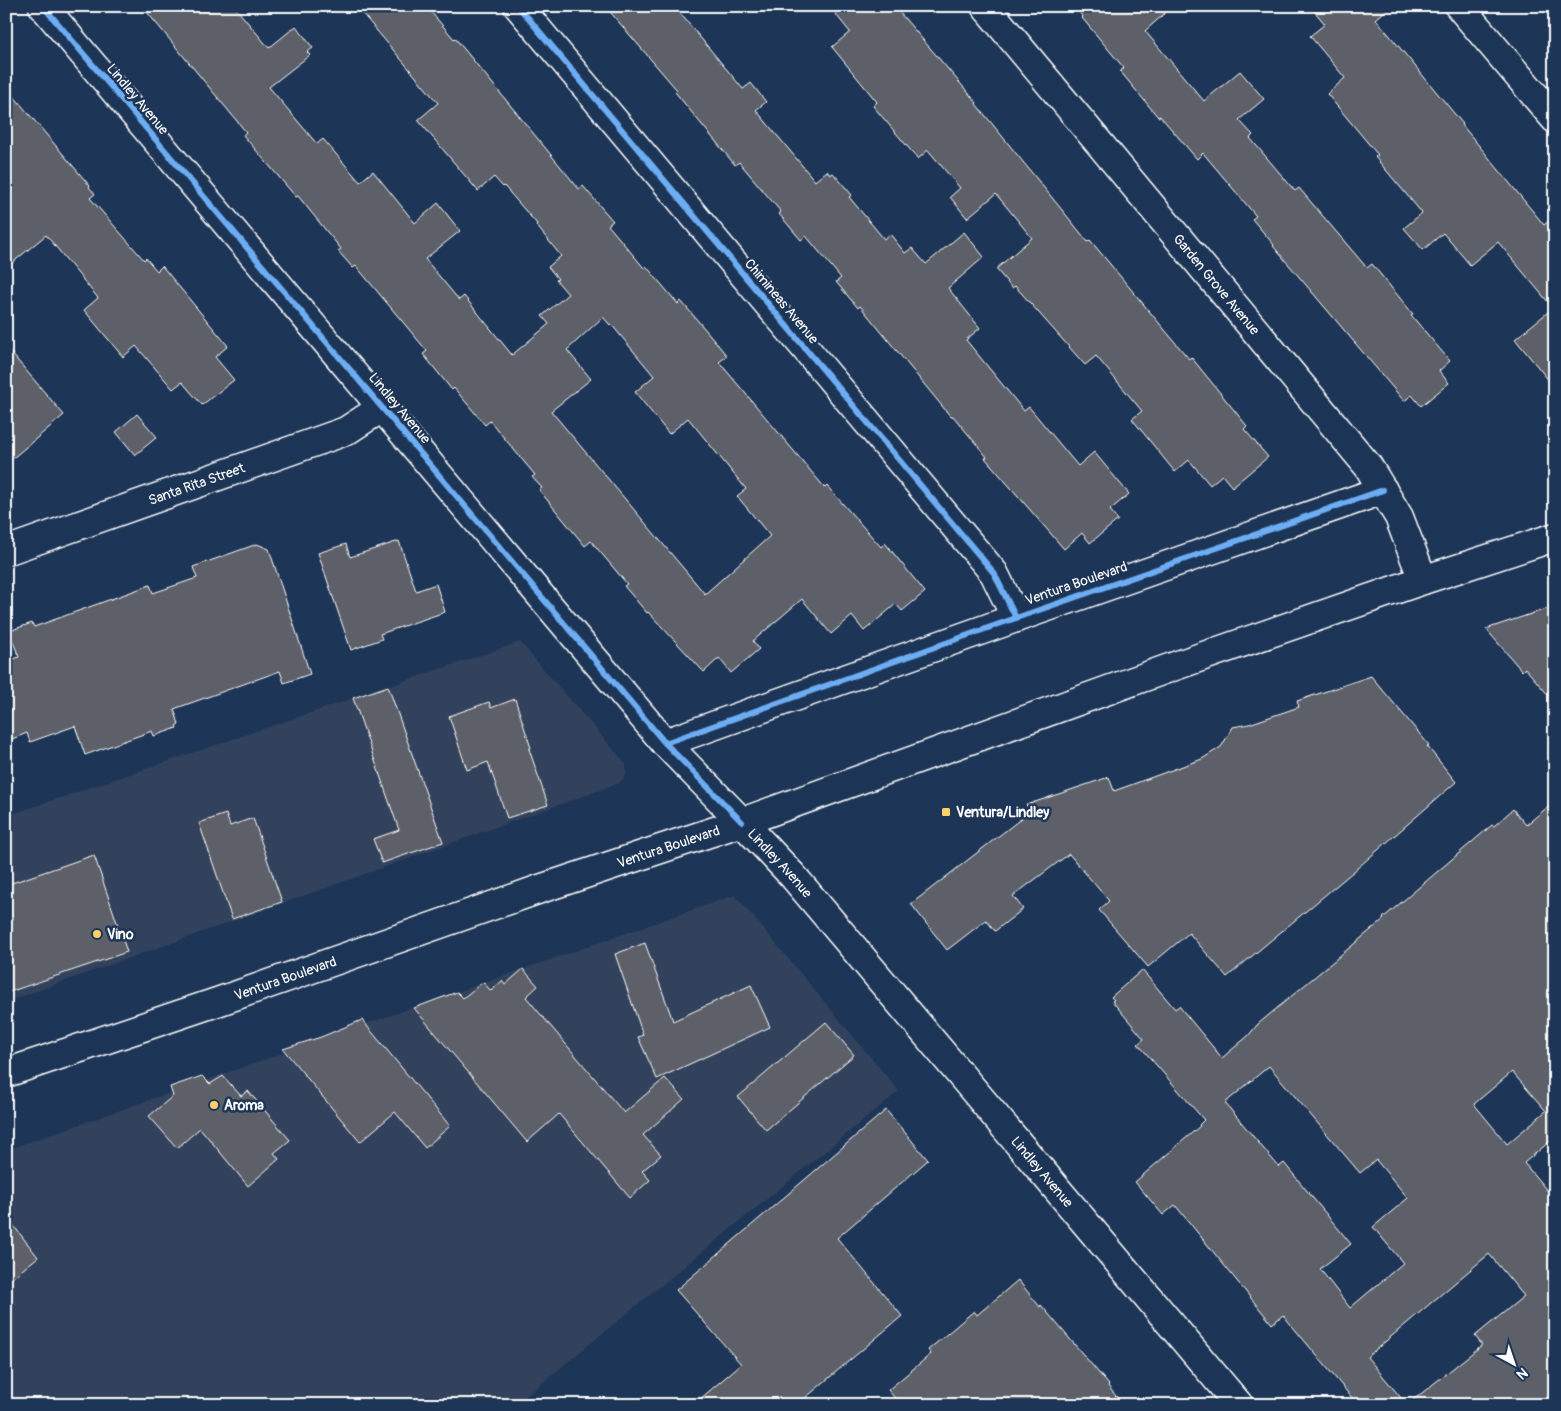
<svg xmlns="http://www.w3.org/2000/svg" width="1561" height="1411" font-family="Pangolin,sans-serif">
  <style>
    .built { fill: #30425c }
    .building { fill: #5d6167; stroke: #fff; fill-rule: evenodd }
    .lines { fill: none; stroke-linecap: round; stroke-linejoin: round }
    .minor-casing { stroke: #fff; stroke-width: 31 }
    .major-casing { stroke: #fff; stroke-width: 31 }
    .minor { stroke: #1d3557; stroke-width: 28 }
    .major { stroke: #1d3557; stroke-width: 28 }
    .cycleway-casing { stroke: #1d3557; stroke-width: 9 }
    .cycleway { stroke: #6dadf4; stroke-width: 6 }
    .poi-dot { fill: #ffd166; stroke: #1d3557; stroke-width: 2 }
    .labels { text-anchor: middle; stroke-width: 5; stroke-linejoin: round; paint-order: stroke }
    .street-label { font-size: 14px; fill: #fff; stroke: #1d3557 }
    .poi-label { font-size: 14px; font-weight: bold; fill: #fff; stroke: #1d3557; text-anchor: start }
  </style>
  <rect width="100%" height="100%" fill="#1d3557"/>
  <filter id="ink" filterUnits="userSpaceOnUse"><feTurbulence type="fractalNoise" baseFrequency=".02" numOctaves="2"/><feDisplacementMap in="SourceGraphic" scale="10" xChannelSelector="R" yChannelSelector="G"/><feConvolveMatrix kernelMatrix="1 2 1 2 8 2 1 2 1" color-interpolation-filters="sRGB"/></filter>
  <g filter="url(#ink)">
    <g class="built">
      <polygon points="520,642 626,764 626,775 620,783 6,1002 6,816"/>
      <polygon points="735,895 899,1091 515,1405 6,1405 6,1150"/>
    </g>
    <g class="building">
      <path d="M 142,6 L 234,6 L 269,48 L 296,26 L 313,48 L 307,52 L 310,55 L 269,87 L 317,144 L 323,139 L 360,182 L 373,171 L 415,223 L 438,203 L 460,231 L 425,259 L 459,300 L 464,296 L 512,355 L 549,324 L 542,316 L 568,294 L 556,280 L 558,279 L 548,267 L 561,256 L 536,225 L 537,224 L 504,186 L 503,187 L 494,177 L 478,191 L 418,120 L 438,103 L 356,6 L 426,6 L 454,39 L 455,38 L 579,189 L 583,186 L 613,221 L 608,225 L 644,268 L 646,266 L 678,304 L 681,301 L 710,335 L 727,356 L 719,362 L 825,488 L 827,486 L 881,547 L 885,543 L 925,592 L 902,611 L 896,604 L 864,631 L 852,616 L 831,634 L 802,599 L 753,641 L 759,649 L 731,673 L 719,658 L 704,672 L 648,612 L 647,613 L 624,586 L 627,584 L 591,541 L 585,546 L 539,490 L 542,488 L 532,477 L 535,475 L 490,421 L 485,425 L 454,388 L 452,390 L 423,354 L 427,351 L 356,266 L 353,268 L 338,251 L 341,249 L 298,196 L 296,197 L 243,135 L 246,132 ZM 603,317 L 610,325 L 611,324 L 654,376 L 635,392 L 669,434 L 688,418 L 746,489 L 737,496 L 770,536 L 705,594 L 551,411 L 591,379 L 567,350 Z"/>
      <polygon points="605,6 674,6 743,89 751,83 766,102 756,110 815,181 827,171 830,175 833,173 852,195 849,197 884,239 890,234 905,253 912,248 926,264 964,232 984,257 948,288 980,328 966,340 1024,411 1029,407 1078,466 1094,452 1129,494 1110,510 1118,520 1090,543 1082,533 1064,549 985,458 987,457 953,416 951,417 860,306 858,308 836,282 841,278 806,236 801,240 779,214 781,212 739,162 735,165 675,92 677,90"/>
      <polygon points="829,6 894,6 977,103 976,104 1088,242 1090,240 1189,359 1191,357 1247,426 1244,429 1268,457 1232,487 1222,475 1210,485 1189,460 1175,472 1132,419 1142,411 1096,356 1085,365 1015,286 1012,288 996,269 1032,238 996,194 967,218 950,197 960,188 928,150 918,159 873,106 877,102 832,47 850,32"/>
      <polygon points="1074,6 1173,6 1145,31 1204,101 1240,71 1264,99 1239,120 1253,135 1250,138 1295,191 1299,188 1367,268 1372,264 1413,314 1411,315 1450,361 1439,371 1449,383 1421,406 1412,395 1404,401 1273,246 1274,245 1252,219 1256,216 1203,153 1197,159 1160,116 1158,117 1120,71 1124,68 1082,18 1083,17"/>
      <polygon points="1310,6 1391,6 1376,19 1463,124 1462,125 1544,225 1555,216 1555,388 1515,339 1553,308 1498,242 1470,265 1443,233 1423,250 1404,228 1422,213 1375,157 1378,155 1327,94 1345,78 1310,36 1325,24"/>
      <polygon points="6,87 90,186 89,187 95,194 90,198 144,260 146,258 157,271 162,266 228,346 215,357 234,380 202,405 182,382 173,389 136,346 123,357 84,310 98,298 46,235 6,268"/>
      <polygon points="6,347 64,415 6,464"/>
      <polygon points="137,414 157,437 135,455 116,432"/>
      <polygon points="399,541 416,591 436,584 445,612 380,634 382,639 351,650 318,553 346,544 350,557"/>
      <polygon points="257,544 269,549 310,674 284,683 280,671 174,709 179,724 176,726 177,728 154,736 152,731 85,755 75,726 30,742 27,733 12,739 6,723 6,662 19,657 9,631 32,623 34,627 150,585 153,593 197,578 193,567"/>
      <polygon points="1555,606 1555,703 1525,668 1522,671 1486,629"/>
      <polygon points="1371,676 1429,745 1427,746 1456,782 1354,871 1227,977 1189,933 1148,967 1099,910 1109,901 1069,854 1013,896 1023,909 995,931 986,920 947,950 911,904 1031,811 1026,805 1109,777 1114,791 1202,759 1221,747 1233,727 1249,724 1299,707 1297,701"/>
      <polygon points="388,686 443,842 382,863 373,839 399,830 353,698"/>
      <polygon points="515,699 531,748 529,749 548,805 507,818 488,762 467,770 449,716 489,702 491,708"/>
      <path d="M 1555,801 L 1555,1137 L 1524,1163 L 1555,1200 L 1555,1405 L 1358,1405 L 1283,1315 L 1272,1324 L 1175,1205 L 1163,1215 L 1135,1182 L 1200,1126 L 1199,1125 L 1204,1120 L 1138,1044 L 1144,1039 L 1112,1001 L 1114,1000 L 1111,997 L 1142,970 L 1175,1009 L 1179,1006 L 1222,1058 L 1248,1036 L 1258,1024 L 1384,919 L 1383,918 L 1492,825 L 1494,826 L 1513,809 L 1526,825 ZM 1269,1066 L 1360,1173 L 1376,1160 L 1408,1198 L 1373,1227 L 1403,1263 L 1350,1308 L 1320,1269 L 1351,1244 L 1284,1163 L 1279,1167 L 1225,1103 ZM 1512,1072 L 1546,1111 L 1507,1144 L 1474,1104 ZM 1489,1254 L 1524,1296 L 1475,1336 L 1482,1345 L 1407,1405 L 1367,1357 Z"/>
      <polygon points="226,814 230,826 253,818 282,902 232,919 199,823"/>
      <polygon points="94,855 127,952 6,993 6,885"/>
      <polygon points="645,943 673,1021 751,985 770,1027 657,1079 638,1037 643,1035 615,954"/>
      <polygon points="523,969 538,986 526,997 624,1113 665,1078 684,1099 643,1135 661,1155 642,1171 650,1180 630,1198 559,1114 527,1142 414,1008 457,992 463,998 483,982 491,991 502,981 505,985"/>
      <polygon points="362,1020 450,1126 425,1148 395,1112 360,1142 283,1049 321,1037"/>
      <polygon points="826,1022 854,1055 766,1130 738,1097"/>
      <polygon points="202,1076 210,1084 223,1076 241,1096 248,1091 290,1140 274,1153 279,1159 248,1186 200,1128 177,1148 149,1116 173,1096 170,1087"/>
      <polygon points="886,1110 928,1160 837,1238 902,1316 797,1405 693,1405 741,1364 676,1290"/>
      <polygon points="6,1216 38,1257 6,1283"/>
      <polygon points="1018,1280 1040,1307 1041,1305 1109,1385 1108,1386 1123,1405 901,1405 888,1390 931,1354 928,1350 974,1311 977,1315"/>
    </g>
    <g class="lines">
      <g class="minor-casing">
        <g id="minor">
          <polyline points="43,6 665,743 742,822"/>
          <polyline points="518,6 994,573 1016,618"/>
          <path id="s1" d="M 985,6 L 1368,466 L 1399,517 L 1423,580"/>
          <polyline points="1459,6 1555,119"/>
          <path id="s2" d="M 6,551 L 346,431 L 383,407"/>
          <polyline points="665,743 1016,618 1383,490"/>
        </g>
      </g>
      <g class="major-casing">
        <g id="major">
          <path id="s3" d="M 742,822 L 793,876 L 1239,1405"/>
          <path id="s4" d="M 6,1073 L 220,1001 L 540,889 L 742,822 L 1175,666 L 1423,580 L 1555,537"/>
        </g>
      </g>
      <use href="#minor" class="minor"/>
      <use href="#major" class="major"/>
      <g class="cycleway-casing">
        <g id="cycleway">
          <polyline points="43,6 665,743 742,822"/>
          <polyline points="518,6 994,573 1016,618"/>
          <polyline points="665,743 1016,618 1383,490"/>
        </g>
      </g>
      <use href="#cycleway" class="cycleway"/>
    </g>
  </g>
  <g class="poi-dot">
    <rect x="941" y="807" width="10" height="10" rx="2.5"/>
    <circle cx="97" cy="934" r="5"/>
    <circle cx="214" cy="1105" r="5"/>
  </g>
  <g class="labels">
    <g class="street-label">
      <text transform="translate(138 99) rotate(50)" y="5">Lindley Avenue</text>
      <text dy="5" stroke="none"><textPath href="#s1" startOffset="362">Garden Grove Avenue</textPath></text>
      <text transform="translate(782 301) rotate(50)" y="5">Chimineas Avenue</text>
      <text transform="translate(400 408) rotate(50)" y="5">Lindley Avenue</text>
      <text dy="5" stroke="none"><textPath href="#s2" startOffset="202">Santa Rita Street</textPath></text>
      <text transform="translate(1076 583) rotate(-19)" y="5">Ventura Boulevard</text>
      <text dy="5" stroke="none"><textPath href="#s4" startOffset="700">Ventura Boulevard</textPath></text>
      <text dy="5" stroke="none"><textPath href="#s3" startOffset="56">Lindley Avenue</textPath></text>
      <text dy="5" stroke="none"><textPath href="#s4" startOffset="295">Ventura Boulevard</textPath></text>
      <text dy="5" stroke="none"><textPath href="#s3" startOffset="461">Lindley Avenue</textPath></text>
    </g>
    <g class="poi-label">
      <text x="956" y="817">Ventura/Lindley</text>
      <text x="107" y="939">Vino</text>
      <text x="224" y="1110">Aroma</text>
    </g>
  </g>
  <rect width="1561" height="1411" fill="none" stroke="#1d3557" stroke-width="25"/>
  <rect x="12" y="12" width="1536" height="1386" fill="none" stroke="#fff" stroke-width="2" filter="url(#ink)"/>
  <g transform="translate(1514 1364) rotate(140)" stroke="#1d3557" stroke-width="4" paint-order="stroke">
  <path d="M0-4L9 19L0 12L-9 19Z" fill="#ffffff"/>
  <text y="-8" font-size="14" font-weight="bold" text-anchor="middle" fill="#ffffff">N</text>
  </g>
</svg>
